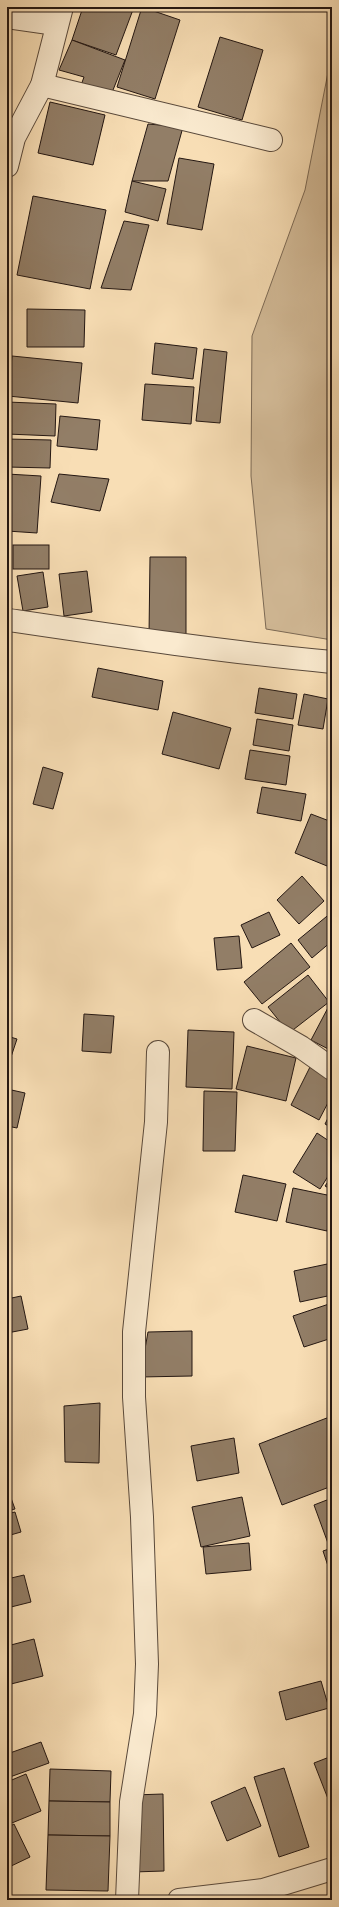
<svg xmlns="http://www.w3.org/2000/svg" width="339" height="1907" font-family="'IM FELL Great Primer',serif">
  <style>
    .green { fill: #d4bc99; stroke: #7c6a56 }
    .building { fill: #927e67; stroke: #241712 }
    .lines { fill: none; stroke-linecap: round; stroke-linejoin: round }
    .street-casing { stroke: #59493b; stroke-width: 24 }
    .street { stroke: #faeacf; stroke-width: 22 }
  </style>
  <rect width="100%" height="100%" fill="#f8deb5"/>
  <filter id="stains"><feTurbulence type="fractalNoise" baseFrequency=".005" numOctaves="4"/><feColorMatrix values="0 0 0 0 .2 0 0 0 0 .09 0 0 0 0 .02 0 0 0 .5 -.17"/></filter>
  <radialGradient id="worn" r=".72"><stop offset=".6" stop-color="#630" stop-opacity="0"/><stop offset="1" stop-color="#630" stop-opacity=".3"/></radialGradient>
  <polygon class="green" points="332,52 332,640 266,629 251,476 252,336 305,190"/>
  <g class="building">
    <polygon points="83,7 134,7 116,55 72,40"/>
    <polygon points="142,7 180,20 155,99 117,87"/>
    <polygon points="220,37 263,50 242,120 198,107"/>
    <polygon points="72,40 125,60 111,95 80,88 84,77 59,70"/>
    <polygon points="50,102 105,115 93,165 38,153"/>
    <polygon points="148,124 183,127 168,181 132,181"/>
    <polygon points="179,158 214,164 202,230 167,224"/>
    <polygon points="132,181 166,189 158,221 125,212"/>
    <polygon points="33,196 106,210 90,289 17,275"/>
    <polygon points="124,221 149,225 131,290 101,288"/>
    <polygon points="27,309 85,310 84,347 27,347"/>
    <polygon points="155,343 197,348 193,379 152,374"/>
    <polygon points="204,349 227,352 220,423 196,421"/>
    <polygon points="12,356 82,363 78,403 8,396"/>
    <polygon points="145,384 194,387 191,424 142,420"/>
    <polygon points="7,402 56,404 55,436 7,434"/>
    <polygon points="60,416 100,420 97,450 57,446"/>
    <polygon points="7,439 51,440 50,468 7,467"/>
    <polygon points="7,474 41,476 37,533 7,531"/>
    <polygon points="59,474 109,479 100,511 51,502"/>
    <rect x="13" y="545" width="36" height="24"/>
    <polygon points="150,557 186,557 186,635 149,635"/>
    <polygon points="87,571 92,612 64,616 59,574"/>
    <polygon points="43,572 48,607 23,611 17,576"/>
    <polygon points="98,668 163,681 158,710 92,697"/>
    <polygon points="259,688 297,694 293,719 255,713"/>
    <polygon points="304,694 328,699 323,729 298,725"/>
    <polygon points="173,712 231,728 219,769 162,754"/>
    <polygon points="257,719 293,725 289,751 253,745"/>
    <polygon points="250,750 290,756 286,785 245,779"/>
    <polygon points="43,767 63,773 53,809 33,804"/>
    <polygon points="262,787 306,794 301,821 257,813"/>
    <polygon points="311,814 332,822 332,868 295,853"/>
    <polygon points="302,876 324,901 299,924 277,900"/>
    <polygon points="269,912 280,935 252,948 241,925"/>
    <polygon points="332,912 332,941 312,958 298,940"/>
    <polygon points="239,936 242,968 217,970 214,938"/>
    <polygon points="291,943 310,967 262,1004 244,982"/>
    <polygon points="308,975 329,1002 289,1033 268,1007"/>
    <polygon points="331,1002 332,1003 332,1051 311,1040"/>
    <polygon points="84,1014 114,1016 111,1053 82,1051"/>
    <polygon points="188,1030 234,1032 232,1089 186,1087"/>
    <polygon points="7,1036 17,1039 7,1069"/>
    <polygon points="247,1046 296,1058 286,1101 236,1089"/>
    <polygon points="310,1067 332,1078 332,1095 319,1120 291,1105"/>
    <polygon points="7,1089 25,1093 17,1128 7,1126"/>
    <polygon points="204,1091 237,1092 235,1151 203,1151"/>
    <polygon points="332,1110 332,1128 325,1124"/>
    <polygon points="317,1133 332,1143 332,1170 320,1189 293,1172"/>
    <polygon points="243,1175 286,1184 277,1221 235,1212"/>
    <polygon points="332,1176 332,1190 325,1186"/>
    <polygon points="293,1188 332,1196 332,1209 327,1231 286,1222"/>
    <polygon points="332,1263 332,1295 300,1302 294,1271"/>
    <polygon points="21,1296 28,1329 7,1333 7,1299"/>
    <polygon points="332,1303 332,1338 304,1347 293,1316"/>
    <polygon points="192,1331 192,1376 140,1377 148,1332"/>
    <polygon points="100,1403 99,1463 65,1462 64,1406"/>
    <polygon points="332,1416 332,1486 282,1505 259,1444"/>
    <polygon points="234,1438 239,1473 197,1481 191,1446"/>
    <polygon points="7,1487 15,1509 7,1511"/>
    <polygon points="242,1497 250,1536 201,1547 192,1507"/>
    <polygon points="332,1498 332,1545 329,1546 314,1505"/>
    <polygon points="15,1512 21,1532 7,1536 7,1514"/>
    <polygon points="249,1543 251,1570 206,1574 203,1547"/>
    <polygon points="332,1548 332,1578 323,1551"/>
    <polygon points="24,1575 31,1602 7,1608 7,1579"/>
    <polygon points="34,1639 43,1676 7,1685 7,1646"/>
    <polygon points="321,1681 329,1708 286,1720 279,1692"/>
    <polygon points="41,1742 49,1763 7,1778 7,1754"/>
    <polygon points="332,1756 332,1809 314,1763"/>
    <polygon points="284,1768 309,1847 279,1857 254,1777"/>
    <polygon points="50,1769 111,1771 110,1802 49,1801"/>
    <polygon points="26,1774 41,1811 7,1825 7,1782"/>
    <polygon points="245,1787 261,1826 227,1841 211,1802"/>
    <polygon points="163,1794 164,1871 133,1872 133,1795"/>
    <polygon points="49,1801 110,1802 110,1836 48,1835"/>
    <polygon points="14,1824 30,1857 7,1868 7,1828"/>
    <polygon points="48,1835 110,1836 108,1891 46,1890"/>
    <polygon points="332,1893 332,1900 329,1900 327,1897"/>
  </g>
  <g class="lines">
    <g class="street-casing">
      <g id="street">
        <polyline points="7,17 56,24"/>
        <polyline points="42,85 271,140"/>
        <polyline points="7,166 14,138 42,85 62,7"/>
        <path d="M 9,620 C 117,636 224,652 332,662"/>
        <polyline points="254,1020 301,1047 332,1069"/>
        <polyline points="127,1900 131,1802 145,1714 147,1664 142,1517 134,1397 134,1332 156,1122 158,1052"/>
        <polyline points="179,1900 263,1890 332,1869"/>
      </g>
    </g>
    <use href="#street" class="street"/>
  </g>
  <rect width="339" height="1907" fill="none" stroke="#f8deb5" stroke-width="24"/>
  <rect x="8" y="8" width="323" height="1891" fill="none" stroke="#241712" stroke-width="2"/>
  <rect x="12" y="12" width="315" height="1883" fill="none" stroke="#241712"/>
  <rect width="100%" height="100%" filter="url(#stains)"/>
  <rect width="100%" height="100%" fill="url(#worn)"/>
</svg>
